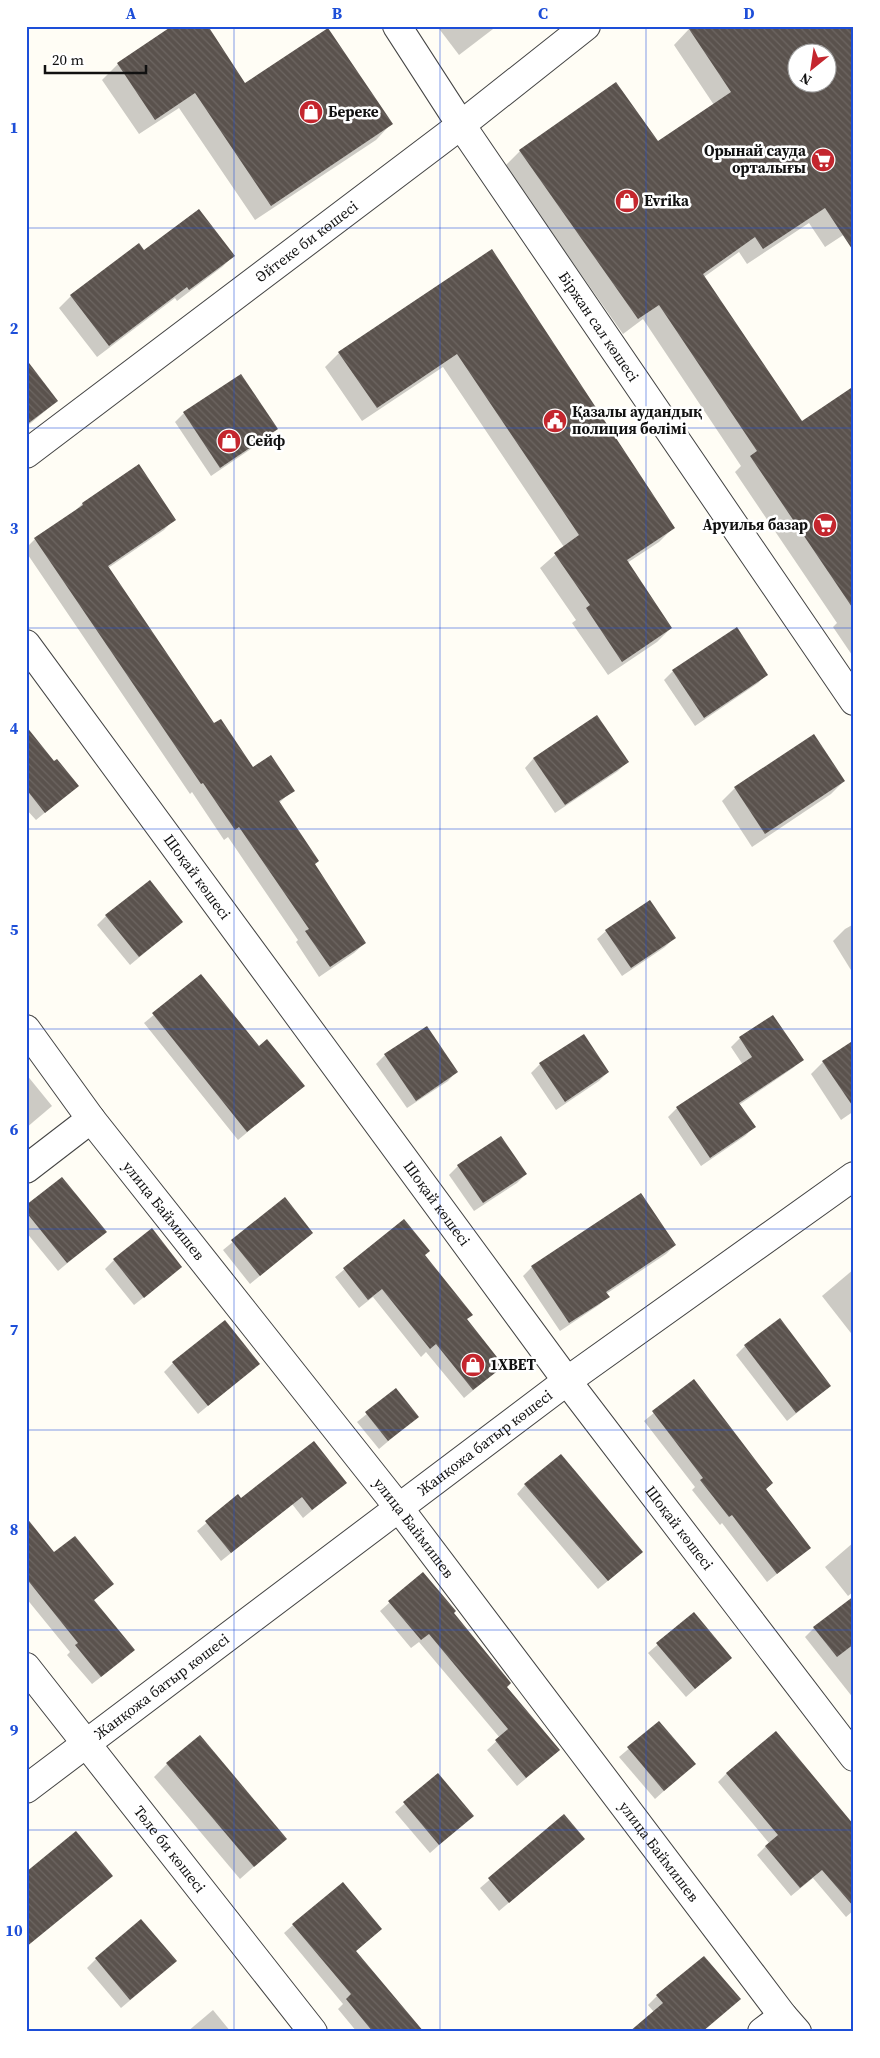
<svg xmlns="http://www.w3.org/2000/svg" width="880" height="2058" font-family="'Source Serif 4',serif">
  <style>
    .shadow { fill: #0003; fill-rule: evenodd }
    .building { fill: url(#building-back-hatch); fill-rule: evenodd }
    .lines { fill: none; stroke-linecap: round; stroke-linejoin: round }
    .minor-casing { stroke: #444; stroke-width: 30 }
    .minor { stroke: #fff; stroke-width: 28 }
    .grid { fill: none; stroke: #1d4ed8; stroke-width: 1; stroke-opacity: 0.55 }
    .labels { text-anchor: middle; stroke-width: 5; stroke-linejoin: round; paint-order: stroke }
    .poi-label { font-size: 15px; font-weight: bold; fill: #111; stroke: #fff; text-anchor: start }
    .street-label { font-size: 15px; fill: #111; stroke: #fff }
    .neatline { fill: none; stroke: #1d4ed8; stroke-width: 2 }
    .grid-label { font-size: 16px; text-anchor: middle; font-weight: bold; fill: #1d4ed8 }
  </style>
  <defs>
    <pattern id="building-back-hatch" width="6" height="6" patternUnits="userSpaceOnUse" patternTransform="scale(1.25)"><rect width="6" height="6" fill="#5a524d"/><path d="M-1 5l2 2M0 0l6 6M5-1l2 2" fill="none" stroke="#6d6662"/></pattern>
  </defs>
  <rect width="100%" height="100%" fill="#fffdf5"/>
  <g class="shadow">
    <polygon points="437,26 497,26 459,55"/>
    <path d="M 854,26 L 854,228 L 825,247 L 809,223 L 747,264 L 739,252 L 704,277 L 802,422 L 854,388 L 854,658 L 833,627 L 837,623 L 735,472 L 741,466 L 643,319 L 623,334 L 505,166 L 520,151 L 657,143 L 714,105 L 674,45 L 689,29 ZM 798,52 L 828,52 L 828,82 L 798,82 Z"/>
    <polygon points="118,64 245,84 391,124 376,140 255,220 179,108 139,134 102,80"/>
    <polygon points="139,245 144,252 233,256 222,267 177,301 175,298 97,357 59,308 71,296"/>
    <polygon points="491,251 673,528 659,542 627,563 671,628 657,642 608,675 572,623 576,620 540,568 564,547 443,367 362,421 325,367 339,353"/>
    <polygon points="26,361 57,401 26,427"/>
    <polygon points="184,413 276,429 267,438 211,476 175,422"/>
    <polygon points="82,504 174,519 164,530 108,568 213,725 253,769 293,790 279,803 314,865 365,943 354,953 319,977 296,942 298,940 228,837 224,840 192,792 190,794 26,552 26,548 35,539 71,515"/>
    <polygon points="673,671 767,674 758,683 695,726 664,680"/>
    <polygon points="597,716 627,762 618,771 555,813 525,768 533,759"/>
    <polygon points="26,728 54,763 77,786 36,820 26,809"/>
    <polygon points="813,736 844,781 831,794 752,847 722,801 735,788"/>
    <polygon points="106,916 182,922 130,965 97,925"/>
    <polygon points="854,924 854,975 833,941 845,929"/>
    <polygon points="606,931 674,938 665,947 622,976 597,939"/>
    <polygon points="201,976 258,1047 303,1086 238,1140 144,1023"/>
    <polygon points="740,1038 802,1060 793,1068 739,1105 754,1127 745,1136 701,1166 668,1117 677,1108 743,1065 731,1047"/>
    <polygon points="854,1041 854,1111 841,1120 811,1074 823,1062"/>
    <polygon points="385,1055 456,1072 448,1081 407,1108 376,1064"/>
    <polygon points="540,1064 608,1072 599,1081 556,1110 531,1073"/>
    <polygon points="26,1074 52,1106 26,1128"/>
    <polygon points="458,1166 526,1174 517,1183 474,1211 449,1175"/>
    <polygon points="641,1195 675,1245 666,1254 606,1294 608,1297 599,1305 560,1331 523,1276 532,1267"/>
    <polygon points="285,1199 312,1233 250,1284 223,1250"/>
    <polygon points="26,1207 105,1232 58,1271 26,1232"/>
    <polygon points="404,1221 423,1255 466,1320 502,1366 464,1398 426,1352 421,1357 373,1297 359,1308 335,1277"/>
    <polygon points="114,1260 172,1275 134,1305 105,1269"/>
    <polygon points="854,1269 854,1337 822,1296"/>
    <polygon points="745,1346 830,1386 787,1421 736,1355"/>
    <polygon points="173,1363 258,1364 198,1414 164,1372"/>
    <polygon points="693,1381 772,1483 765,1490 809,1548 767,1582 722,1523 720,1525 692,1490 695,1487 644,1421"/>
    <polygon points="396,1390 417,1417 379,1449 357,1422"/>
    <polygon points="346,1482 303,1518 292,1504 221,1561 197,1531 238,1496 241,1499"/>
    <polygon points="525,1485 632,1561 598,1589 517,1494"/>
    <polygon points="26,1519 54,1554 112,1584 93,1601 124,1659 92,1684 67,1655 70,1652 26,1598"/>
    <polygon points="854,1542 854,1591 848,1596 825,1567"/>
    <polygon points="423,1573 505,1687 549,1759 517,1786 487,1750 500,1738 419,1642 411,1648 380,1611"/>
    <polygon points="854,1608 854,1699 805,1637 814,1628"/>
    <polygon points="693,1614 730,1658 686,1697 648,1653"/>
    <polygon points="659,1723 694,1764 655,1799 619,1757"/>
    <polygon points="167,1764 286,1838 240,1879 154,1777"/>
    <polygon points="727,1773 854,1827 854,1910 846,1917 813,1878 791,1896 757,1855 769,1843 718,1782"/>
    <polygon points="438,1775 472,1816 430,1853 395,1812"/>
    <polygon points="564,1816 584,1839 499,1911 480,1888"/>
    <polygon points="26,1874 103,1884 26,1947"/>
    <polygon points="293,1925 381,1929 355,1952 422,2032 357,2032 338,2009 343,2004 284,1933"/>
    <polygon points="96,1959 166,1970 121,2008 87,1968"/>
    <polygon points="657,1996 702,2032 654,2012 648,2005"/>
    <polygon points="213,2010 231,2032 187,2032"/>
  </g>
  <g class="building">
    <polygon points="172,26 208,26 245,83 328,28 393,124 271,206 195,93 155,120 117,63"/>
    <path d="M 687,26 L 854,26 L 854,252 L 825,208 L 763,249 L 755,237 L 703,274 L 802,421 L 854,386 L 854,610 L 750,456 L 757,451 L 659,305 L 638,319 L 519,150 L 616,82 L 658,141 L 731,92 ZM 798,52 L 828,52 L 828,82 L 798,82 Z"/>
    <polygon points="199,209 235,256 189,290 187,287 109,346 70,295 139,243 144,250"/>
    <polygon points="492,249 675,528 627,560 672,628 622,662 586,608 590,605 554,553 579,535 457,354 377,408 338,352"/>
    <polygon points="26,359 58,401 26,425"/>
    <polygon points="241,374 278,429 220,468 183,412"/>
    <polygon points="139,464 176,520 108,566 214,723 221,719 253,767 271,755 295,791 279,801 319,861 315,864 366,943 330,967 305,931 309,929 239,827 235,830 203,783 201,784 34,538 83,505 82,503"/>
    <polygon points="737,627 768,675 704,718 672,670"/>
    <polygon points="597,715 629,762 565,805 533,758"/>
    <polygon points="26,726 54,761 57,759 79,786 45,813 26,789"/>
    <polygon points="814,734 845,781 765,834 734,787"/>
    <polygon points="150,880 183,922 139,957 105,915"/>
    <polygon points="650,900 676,938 631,968 605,930"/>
    <polygon points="201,974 259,1046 267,1039 305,1086 247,1132 152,1013"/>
    <polygon points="773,1015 804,1060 739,1103 756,1127 710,1158 676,1107 752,1057 739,1037"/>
    <polygon points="427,1026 458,1072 416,1101 384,1054"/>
    <polygon points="584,1034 609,1072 565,1102 539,1063"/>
    <polygon points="854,1040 854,1108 822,1061"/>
    <polygon points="501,1136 527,1174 483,1203 457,1165"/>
    <polygon points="62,1177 107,1232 67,1263 26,1212 26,1205"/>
    <polygon points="641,1193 676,1245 606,1292 610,1297 569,1323 531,1266"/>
    <polygon points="285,1197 313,1233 260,1276 231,1240"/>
    <polygon points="404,1219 430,1251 425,1255 473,1315 467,1319 504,1366 473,1390 436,1344 430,1349 382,1289 368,1300 343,1268"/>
    <polygon points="152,1228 182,1267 144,1298 113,1259"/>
    <polygon points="780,1318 831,1386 796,1413 744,1345"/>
    <polygon points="225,1320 260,1364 208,1406 172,1362"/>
    <polygon points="694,1379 773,1483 766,1489 811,1548 777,1574 732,1515 729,1517 700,1480 703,1478 652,1411"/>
    <polygon points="396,1388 419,1417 388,1441 365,1412"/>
    <polygon points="314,1441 347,1483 312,1510 302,1497 231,1553 205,1521 238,1494 241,1498"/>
    <polygon points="561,1454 643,1552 608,1581 524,1484"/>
    <polygon points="26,1517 54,1552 75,1536 114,1584 94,1600 135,1650 101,1677 75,1645 78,1643 26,1578"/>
    <polygon points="423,1572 456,1611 454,1613 511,1683 507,1687 560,1750 526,1778 495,1740 508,1729 429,1634 421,1640 388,1601"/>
    <polygon points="854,1596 854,1644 837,1657 813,1627"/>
    <polygon points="694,1612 732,1658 695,1689 656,1643"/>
    <polygon points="659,1721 696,1764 664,1791 627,1747"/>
    <polygon points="776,1731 854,1825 854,1907 822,1870 800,1888 765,1846 778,1835 726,1773"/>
    <polygon points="200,1735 287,1839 254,1867 166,1763"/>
    <polygon points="438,1773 474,1816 439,1845 403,1802"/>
    <polygon points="564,1814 585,1839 509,1903 488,1878"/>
    <polygon points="76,1831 113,1876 26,1947 26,1872"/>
    <polygon points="343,1882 382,1929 356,1951 424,2032 373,2032 346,1999 351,1994 292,1924"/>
    <polygon points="141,1919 177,1961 130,2000 95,1958"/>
    <polygon points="704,1956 741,1999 702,2032 629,2032 663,2003 656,1995"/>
  </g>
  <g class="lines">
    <g class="minor-casing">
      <g id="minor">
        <path id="s1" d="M 397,26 L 461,125 L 854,701"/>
        <path id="s2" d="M 26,454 L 461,125 L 586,26"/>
        <path id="s3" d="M 26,644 L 567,1381 L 854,1757"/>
        <path id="s4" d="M 26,1029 L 91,1119 L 399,1508 L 783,2016 L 797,2032"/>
        <polyline points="26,1169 91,1119"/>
        <path id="s5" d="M 26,1667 L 313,2032"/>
        <path id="s6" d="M 26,1789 L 567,1381 L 854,1176"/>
        <polyline points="762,2032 783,2016"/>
      </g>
    </g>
    <use href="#minor" class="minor"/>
  </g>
  <path class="grid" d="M 234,26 L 234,2032M 440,26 L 440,2032M 646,26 L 646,2032M 26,228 L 854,228M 26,428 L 854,428M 26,628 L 854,628M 26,829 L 854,829M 26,1029 L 854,1029M 26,1229 L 854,1229M 26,1430 L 854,1430M 26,1630 L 854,1630M 26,1830 L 854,1830"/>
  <defs>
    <g id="shop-disc" transform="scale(1.25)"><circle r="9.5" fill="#c4262e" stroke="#fff"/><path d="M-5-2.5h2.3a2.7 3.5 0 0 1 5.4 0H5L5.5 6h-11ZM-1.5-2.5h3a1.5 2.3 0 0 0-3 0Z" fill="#fff"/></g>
    <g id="supermarket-disc" transform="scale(1.25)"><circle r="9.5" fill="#c4262e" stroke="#fff"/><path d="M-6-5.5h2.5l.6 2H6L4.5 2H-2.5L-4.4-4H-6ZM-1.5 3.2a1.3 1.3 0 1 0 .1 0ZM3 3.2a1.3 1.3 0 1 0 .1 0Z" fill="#fff"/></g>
    <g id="civic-disc" transform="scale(1.25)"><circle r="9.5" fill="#c4262e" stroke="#fff"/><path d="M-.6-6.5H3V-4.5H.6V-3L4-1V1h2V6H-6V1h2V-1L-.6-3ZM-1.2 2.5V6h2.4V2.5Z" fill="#fff"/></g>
  </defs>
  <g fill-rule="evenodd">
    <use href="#shop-disc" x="311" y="112"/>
    <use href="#supermarket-disc" x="823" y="160"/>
    <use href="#shop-disc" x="627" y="201"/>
    <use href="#civic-disc" x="555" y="421"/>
    <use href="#shop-disc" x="229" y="441"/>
    <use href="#supermarket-disc" x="825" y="525"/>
    <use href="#shop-disc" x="473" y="1365"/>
  </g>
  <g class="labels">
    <g class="poi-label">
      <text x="328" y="117">Береке</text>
      <text x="806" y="156" text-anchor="end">Орынай сауда<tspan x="806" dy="17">орталығы</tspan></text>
      <text x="644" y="206">Evrika</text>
      <text x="572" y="417">Қазалы аудандық<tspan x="572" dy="17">полиция бөлімі</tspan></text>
      <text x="246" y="446">Сейф</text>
      <text x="808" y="530" text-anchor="end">Аруилья базар</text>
      <text x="490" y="1370">1XBET</text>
    </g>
    <g class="street-label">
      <text dy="5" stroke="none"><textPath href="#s2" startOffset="352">Әйтеке би көшесі</textPath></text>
      <text dy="5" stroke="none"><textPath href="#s1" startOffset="362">Біржан сал көшесі</textPath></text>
      <text dy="5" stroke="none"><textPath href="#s3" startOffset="289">Шоқай көшесі</textPath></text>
      <text dy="5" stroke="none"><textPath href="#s3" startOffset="694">Шоқай көшесі</textPath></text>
      <text dy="5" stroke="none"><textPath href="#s4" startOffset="228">улица Баймишев</textPath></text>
      <text dy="5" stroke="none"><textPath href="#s6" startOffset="575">Жанқожа батыр көшесі</textPath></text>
      <text dy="5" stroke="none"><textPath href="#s3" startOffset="1099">Шоқай көшесі</textPath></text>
      <text dy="5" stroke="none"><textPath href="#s4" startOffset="632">улица Баймишев</textPath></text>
      <text dy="5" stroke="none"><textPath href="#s6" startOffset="170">Жанқожа батыр көшесі</textPath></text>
      <text dy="5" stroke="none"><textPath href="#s5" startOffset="232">Төле би көшесі</textPath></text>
      <text dy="5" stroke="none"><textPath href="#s4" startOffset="1038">улица Баймишев</textPath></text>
    </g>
  </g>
  <rect width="880" height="2058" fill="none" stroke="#ffffff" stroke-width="55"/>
  <g transform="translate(812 68) rotate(210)"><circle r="24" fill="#ffffff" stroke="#a0a0a0"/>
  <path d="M0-4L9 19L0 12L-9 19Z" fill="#c4262e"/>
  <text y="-8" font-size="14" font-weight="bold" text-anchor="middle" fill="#111111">N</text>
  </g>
  <path d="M45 65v8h101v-8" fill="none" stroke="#111111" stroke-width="2.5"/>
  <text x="52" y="65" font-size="15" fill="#111111" stroke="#ffffff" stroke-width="4" paint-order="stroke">20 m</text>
  <rect x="28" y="28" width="824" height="2002" class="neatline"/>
  <g class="grid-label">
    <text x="131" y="19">A</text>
    <text x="337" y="19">B</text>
    <text x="543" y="19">C</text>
    <text x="749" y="19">D</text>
    <text x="14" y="133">1</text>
    <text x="14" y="334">2</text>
    <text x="14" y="534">3</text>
    <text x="14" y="734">4</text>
    <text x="14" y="935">5</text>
    <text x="14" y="1135">6</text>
    <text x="14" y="1335">7</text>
    <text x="14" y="1535">8</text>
    <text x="14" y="1736">9</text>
    <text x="14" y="1936">10</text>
  </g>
</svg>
